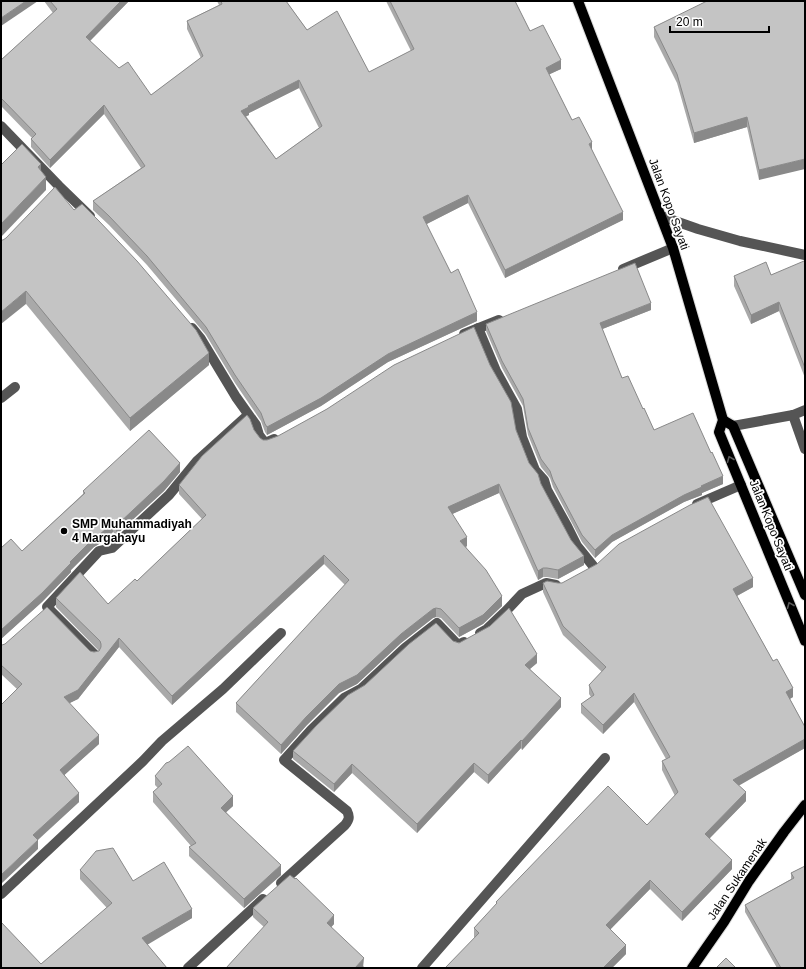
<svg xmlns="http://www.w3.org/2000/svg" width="806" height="969" font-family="Arial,sans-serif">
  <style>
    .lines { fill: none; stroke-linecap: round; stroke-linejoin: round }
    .major-casing { stroke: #dbdbdb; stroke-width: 12 }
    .minor { stroke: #555; stroke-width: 10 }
    .major { stroke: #000; stroke-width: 10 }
    .wall { fill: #a9a9a9; fill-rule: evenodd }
    .shaded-wall { fill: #898989 }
    .building { fill: #c4c4c4; stroke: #898989; fill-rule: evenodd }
    .oneway { stroke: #595959 }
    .poi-dot { fill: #000; stroke: #fff; stroke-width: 1.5 }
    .labels { text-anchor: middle; stroke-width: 3.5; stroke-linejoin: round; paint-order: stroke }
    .street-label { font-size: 12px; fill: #000; stroke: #fff }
    .poi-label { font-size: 12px; font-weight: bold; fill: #000; stroke: #fff; text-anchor: start }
  </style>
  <rect width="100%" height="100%" fill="#fff"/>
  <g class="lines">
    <g class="major-casing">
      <g id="major">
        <polyline points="578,1 673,248 723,420 719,432 805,641"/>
        <polyline points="723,420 733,426 805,595"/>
        <polyline points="692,968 724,922 749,881 784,832 805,805"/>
      </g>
    </g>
    <g class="minor">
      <polyline points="1,126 59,186 90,216"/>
      <polyline points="661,216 698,229 740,241 805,255"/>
      <polyline points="623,269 673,248"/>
      <polyline points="192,328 201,339 236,397 256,425 259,435 265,443 274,439"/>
      <polyline points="478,328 496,371 517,409 522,437 535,470 544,480 547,490 567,526 577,546 594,567"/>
      <polyline points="464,334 499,320"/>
      <polyline points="1,398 15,387"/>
      <polyline points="793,415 805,449"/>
      <polyline points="733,426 793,415 805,410"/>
      <polyline points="697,504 741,485"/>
      <polyline points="480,633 487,629 506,611 522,594 546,583 556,585"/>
      <polyline points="95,655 47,607 99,551 112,548 169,495 197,461 248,415"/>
      <path d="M 281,883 L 345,825 C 349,820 350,817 347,811 L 284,760 L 311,730 L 344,698 L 361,689 L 405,648 L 437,623 L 458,645 L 464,642"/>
      <polyline points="1,894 143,761 162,741 223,689 281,633"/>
      <polyline points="188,968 263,899"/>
      <polyline points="422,968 605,758"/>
    </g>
    <use href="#major" class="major"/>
  </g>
  <g class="wall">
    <path d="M 44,1 L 129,1 L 90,41 L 119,68 L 151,95 L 201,58 L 187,29 L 187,21 L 219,5 L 217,1 L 286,1 L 307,30 L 369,72 L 411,51 L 386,1 L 515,1 L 530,31 L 561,69 L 549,74 L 572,120 L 592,150 L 623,220 L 505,278 L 468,203 L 426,224 L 451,273 L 477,321 L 388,362 L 321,406 L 267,435 L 265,432 L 261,421 L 235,383 L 206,335 L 147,265 L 109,225 L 93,210 L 93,201 L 141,168 L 104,114 L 50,168 L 31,147 L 31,139 L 32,138 L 1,106 L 1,60 L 53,13 ZM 299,88 L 319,128 L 276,159 L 246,116 L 249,115 L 249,113 Z"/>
    <polygon points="805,1 759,180 747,127 694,143 677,83 654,37 654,27"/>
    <polygon points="74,210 209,365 130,431 26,304 3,240"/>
    <polygon points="805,263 805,378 779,311 751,324 734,286 734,276 771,275"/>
    <polygon points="651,310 602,329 622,378 643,409 654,430 723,484 702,493 702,495 684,502 612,542 595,558 582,542 553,487 550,478 541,467 528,435 523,406 502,368 486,331 486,324"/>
    <polygon points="254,430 260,438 263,440 516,430 529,463 541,484 584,565 558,579 547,577 543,577 538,580 499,493 452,514 467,546 466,547 502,606 483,624 459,637 441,618 436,617 433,618 401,643 357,684 339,693 306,726 281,754 236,712 236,703 345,585 324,564 172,705 119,647 78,699 69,703 99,744 64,775 79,802 38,840 38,849 17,689 1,674 1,645 90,651 94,652 99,651 56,607 56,598 108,604 137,581 202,519 179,494 179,485"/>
    <polygon points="180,472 164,491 116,535 113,532 99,544 94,547 71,570 71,572 42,602 1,639 1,548 22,551 83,494 83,491"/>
    <polygon points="543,583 753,587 737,596 793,697 790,699 805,727 805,748 738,785 746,801 709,839 732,869 682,921 650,889 610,929 626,954 612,968 445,968 475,938 474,937 474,928 496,905 496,902 647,825 675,796 662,770 662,761 666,759 634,702 603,734 581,713 581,704 591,697 589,694 589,685 602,672 563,635 543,592"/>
    <polygon points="453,641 537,663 530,669 561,707 522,750 521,748 488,784 474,772 417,833 352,773 334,792 293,759 293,751"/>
    <polygon points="155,776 233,806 226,812 281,875 244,908 189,856 189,847 191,846 153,802 153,792 158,788 155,785"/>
    <polygon points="805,866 805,968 777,968 745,912 745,905 791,879 791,873"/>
    <polygon points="80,870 133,881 192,918 147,944 41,964 107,908 80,879"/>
    <polygon points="253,908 334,924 331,927 364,967 363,968 226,968 264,927 253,917"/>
  </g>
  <g class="shaded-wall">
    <polygon points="26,1 38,1 1,26 1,18"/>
    <polygon points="121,1 129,1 86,45 86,37"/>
    <polygon points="561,60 561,69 546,76 546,68"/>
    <polygon points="299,80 299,88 249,113 249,115 241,119 241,111 248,106"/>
    <polygon points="104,105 104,114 50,168 50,160"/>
    <polygon points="747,117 747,127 694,143 694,133"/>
    <polygon points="592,142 592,151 589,144"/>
    <polygon points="805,159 805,169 759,180 759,170"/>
    <polygon points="41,164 41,177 38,167"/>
    <polygon points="46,177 46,190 1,237 1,224"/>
    <polygon points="468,195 468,203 423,226 423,217"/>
    <polygon points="623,212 623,220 505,278 505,270"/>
    <polygon points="26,291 26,304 1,324 1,312"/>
    <polygon points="779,302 779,311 751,324 751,315"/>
    <polygon points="651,303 651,310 600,330 600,323"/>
    <polygon points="477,312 477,321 388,362 321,406 267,435 267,427 388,354"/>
    <polygon points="209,353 209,365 130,431 130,418"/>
    <polygon points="180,463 180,472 164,491 116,535 116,526"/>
    <polygon points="723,476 723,484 702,493 702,495 684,502 612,542 595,558 595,550 612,535 684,495 701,486"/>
    <polygon points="499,484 499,493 448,516 448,507"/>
    <polygon points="113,523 113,532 99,544 94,547 71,570 71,572 42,602 1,639 1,630 94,538"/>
    <polygon points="467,537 467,546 460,550 460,541"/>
    <polygon points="324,555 324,564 172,705 172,696"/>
    <polygon points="584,556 584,565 558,579 558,570"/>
    <polygon points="543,568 543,577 538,580 538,571"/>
    <polygon points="753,578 753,587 733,598 733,589"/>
    <polygon points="502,596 502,606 483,624 459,637 459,628"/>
    <polygon points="436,608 436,617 433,618 401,643 357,684 339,693 306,726 281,754 281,745 306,717 339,684 401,634 433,609"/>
    <polygon points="119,638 119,647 78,699 64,706 64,697"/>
    <polygon points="537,654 537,663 525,673 525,665"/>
    <polygon points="793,688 793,697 786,701 786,692"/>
    <polygon points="634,693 634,702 603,734 603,725"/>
    <polygon points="561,698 561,707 522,750 522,741"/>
    <polygon points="99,735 99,744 60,779 60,770"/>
    <polygon points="805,739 805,748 733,789 733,780"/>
    <polygon points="521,740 521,748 488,784 488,775"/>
    <polygon points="474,763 474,772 417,833 417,824"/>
    <polygon points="352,764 352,773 334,792 334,784"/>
    <polygon points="746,792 746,801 705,843 705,834"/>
    <polygon points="79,793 79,802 33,844 33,835"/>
    <polygon points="233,796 233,806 221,817 221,808"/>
    <polygon points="38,840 38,849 1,884 1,875"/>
    <polygon points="732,860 732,869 682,921 682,912"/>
    <polygon points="281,865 281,875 244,908 244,899"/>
    <polygon points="650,880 650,889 606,934 606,925"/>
    <polygon points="192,909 192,918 142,948 142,938"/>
    <polygon points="334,915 334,924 327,932 327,923"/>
    <polygon points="626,945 626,954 612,968 603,968"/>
    <polygon points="364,958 363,968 355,968"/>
  </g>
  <g class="building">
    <polygon points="1,1 26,1 1,18"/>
    <path d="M 50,1 L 121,1 L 86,37 L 119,68 L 128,62 L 151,95 L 203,56 L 187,21 L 222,4 L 221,1 L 286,1 L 307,30 L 337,11 L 369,72 L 414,49 L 390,1 L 515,1 L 530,31 L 543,25 L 561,60 L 546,68 L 572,120 L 579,117 L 592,142 L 589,144 L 623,212 L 505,270 L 468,195 L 423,217 L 451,273 L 458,269 L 477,312 L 388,354 L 321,398 L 267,427 L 265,424 L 261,413 L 235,375 L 206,327 L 147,256 L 109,216 L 93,201 L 145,166 L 104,105 L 50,160 L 31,139 L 36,134 L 1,98 L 1,60 L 57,9 ZM 299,80 L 322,126 L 276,159 L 241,111 L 249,107 L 248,106 Z"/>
    <polygon points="707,1 805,1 805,159 759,170 747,117 694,133 677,74 654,27"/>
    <polygon points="22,144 41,164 38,167 46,177 1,224 1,165"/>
    <polygon points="55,187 74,210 82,204 99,221 137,261 196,330 209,353 130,418 26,291 1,312 1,240 3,240 6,238"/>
    <polygon points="804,261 805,263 805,368 779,302 751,315 734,276 766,262 771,275"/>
    <polygon points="635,263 651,303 600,323 622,378 628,376 643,409 644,408 654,430 693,413 711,453 712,452 723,476 701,486 702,487 684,495 612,535 595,550 582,535 553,480 550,471 541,459 528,428 523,399 502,361 486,324"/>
    <polygon points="474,327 490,365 511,402 516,430 529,463 538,474 541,484 571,540 584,556 558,570 547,568 543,568 538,571 499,484 448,507 467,537 460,541 486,570 502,596 483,615 459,628 441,609 436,608 433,609 401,634 357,675 339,684 306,717 281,745 236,703 349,580 324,555 172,696 119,638 78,690 64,697 99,735 60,770 79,793 33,835 38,840 1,875 1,705 22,684 1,665 1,645 2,645 5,644 47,607 90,651 94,652 99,651 101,647 101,644 100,641 56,598 80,572 108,604 135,579 137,581 206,515 179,485 202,456 247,415 250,419 254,430 260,438 263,440 267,440 278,436 327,409 394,365"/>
    <polygon points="149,430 180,463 164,481 116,526 113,523 99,535 94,538 70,562 71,563 42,593 1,630 1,548 11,539 22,551 85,493 83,491"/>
    <polygon points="708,497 753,578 733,589 773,661 777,659 793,688 786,692 805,727 805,739 733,780 746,792 705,834 732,860 682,912 650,880 606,925 626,945 603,968 445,968 479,933 474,928 497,903 496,902 608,786 647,825 678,792 662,761 670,757 634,693 603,725 581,704 594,695 589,685 606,667 563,626 543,583 547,581 558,583 562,583 597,564 619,544 690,505"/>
    <polygon points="509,608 537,654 525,665 561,698 522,741 521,740 488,775 474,763 417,824 352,764 334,784 293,751 316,726 348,695 365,685 409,644 436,623 453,641 459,643 490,626"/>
    <polygon points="188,746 233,796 221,808 281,865 244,899 189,847 196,843 153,792 162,784 155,776 166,763 169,762"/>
    <polygon points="113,848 133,881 164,862 192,909 142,938 167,968 1,968 1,922 41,964 112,903 80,870 96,851"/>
    <polygon points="805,866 805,968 781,968 745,905 794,878 791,873"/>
    <polygon points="290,875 295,879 296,878 334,915 327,923 364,958 355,968 226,968 268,922 253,908"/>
    <polygon points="726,958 736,968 716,968"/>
  </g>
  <defs><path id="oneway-chevron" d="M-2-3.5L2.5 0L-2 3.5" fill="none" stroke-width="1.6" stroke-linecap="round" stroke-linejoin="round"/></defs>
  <g class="oneway">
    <use href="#oneway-chevron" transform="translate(730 459) rotate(-112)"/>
    <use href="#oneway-chevron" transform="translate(790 605) rotate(-112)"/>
  </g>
  <circle class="poi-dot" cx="64" cy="531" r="4"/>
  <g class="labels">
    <g class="street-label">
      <text transform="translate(669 204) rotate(70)" y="4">Jalan Kopo Sayati</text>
      <text transform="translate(771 525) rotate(68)" y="4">Jalan Kopo Sayati</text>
      <text transform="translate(737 879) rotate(-56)" y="4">Jalan Sukamenak</text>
    </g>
    <g class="poi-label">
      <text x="72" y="528">SMP Muhammadiyah<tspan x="72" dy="14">4 Margahayu</tspan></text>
    </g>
  </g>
  <rect width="806" height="969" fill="none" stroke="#000000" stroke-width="4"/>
  <path d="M670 26v6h99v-6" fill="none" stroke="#000000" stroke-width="2"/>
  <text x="676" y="26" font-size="12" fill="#000000" stroke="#ffffff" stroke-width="3" paint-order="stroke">20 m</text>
</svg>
